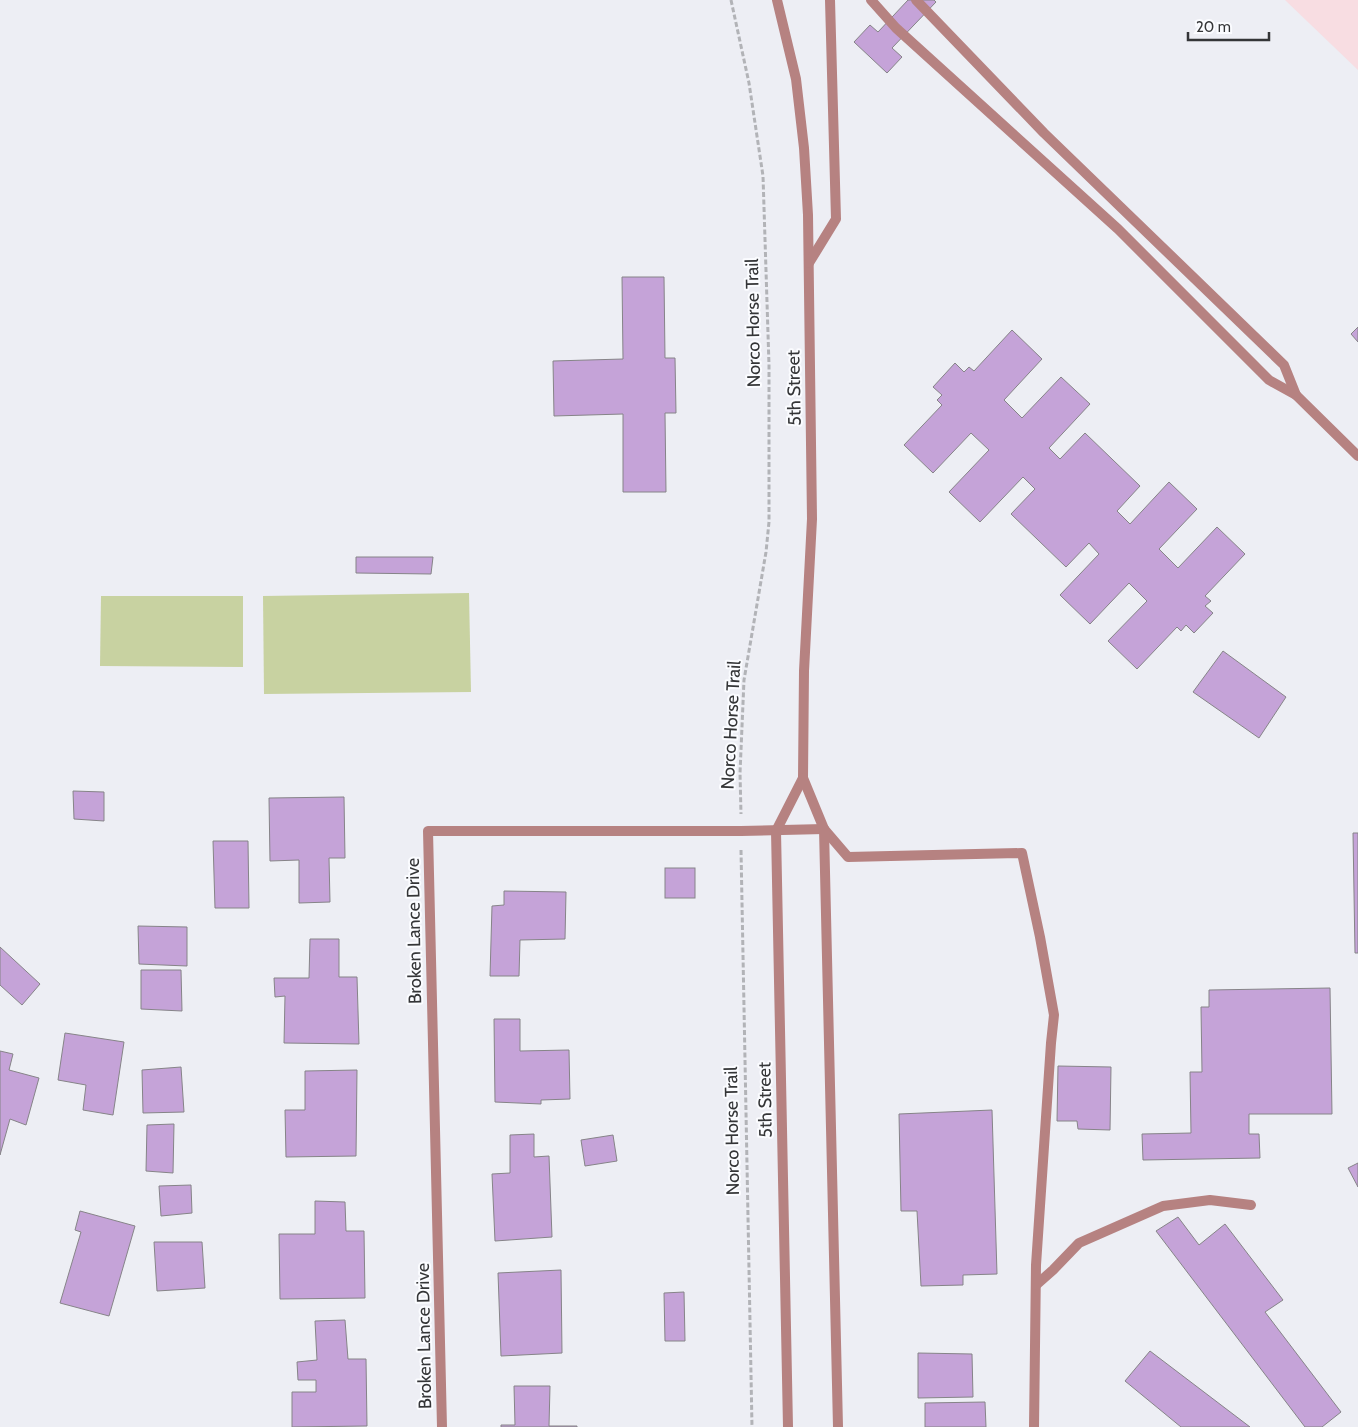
<svg xmlns="http://www.w3.org/2000/svg" width="1358" height="1427" font-family="Cabin,sans-serif">
  <style>
    .industrial { fill: #f8dde2 }
    .green { fill: #c8d2a1 }
    .building { fill: #c5a3d8; stroke: #868488 }
    .lines { fill: none; stroke-linecap: round; stroke-linejoin: round }
    .path { stroke: #b2b3b7; stroke-width: 3; stroke-dasharray: 5 2.5; stroke-linecap: butt }
    .service { stroke: #b68281; stroke-width: 10 }
    .minor { stroke: #b68281; stroke-width: 10 }
    .tertiary { stroke: #b68281; stroke-width: 10 }
    .labels { text-anchor: middle; stroke-width: 4; stroke-linejoin: round; paint-order: stroke }
    .street-label { font-size: 18px; fill: #343537; stroke: #fbfcff }
  </style>
  <rect width="100%" height="100%" fill="#edeef4"/>
  <polygon class="industrial" points="1285,0 1358,0 1358,70"/>
  <g class="green">
    <polygon points="469,593 471,692 264,694 263,596"/>
    <polygon points="101,596 243,596 243,667 100,666"/>
  </g>
  <g class="building">
    <polygon points="908,0 934,0 936,2 892,48 902,57 887,73 854,42 870,25 878,32"/>
    <polygon points="622,277 664,277 665,358 675,358 676,413 665,413 666,492 623,492 623,414 554,416 553,361 623,359"/>
    <polygon points="1358,327 1358,342 1351,334"/>
    <polygon points="1012,330 1042,359 1004,400 1022,418 1061,377 1090,404 1049,448 1060,459 1085,433 1140,486 1117,511 1130,524 1169,482 1197,509 1159,549 1178,568 1217,527 1245,554 1205,596 1211,601 1205,606 1213,613 1194,633 1186,625 1181,631 1177,627 1137,669 1108,641 1147,601 1129,583 1090,624 1060,595 1099,554 1089,543 1066,567 1011,514 1035,489 1023,477 980,522 949,492 989,450 971,433 933,473 904,445 942,405 937,400 942,395 933,387 955,363 964,372 969,367 974,371"/>
    <polygon points="356,557 433,557 431,574 356,573"/>
    <polygon points="1223,651 1286,697 1259,738 1193,692"/>
    <polygon points="73,791 104,792 104,821 74,819"/>
    <polygon points="344,797 345,858 329,858 330,902 299,903 299,860 270,861 269,798"/>
    <polygon points="1353,833 1358,833 1358,953 1355,953"/>
    <polygon points="213,841 248,841 249,908 215,908"/>
    <rect x="665" y="868" width="30" height="30"/>
    <polygon points="504,891 566,892 565,939 520,940 519,976 490,976 492,906 504,905"/>
    <polygon points="138,926 187,927 187,966 139,964"/>
    <polygon points="310,939 339,939 339,977 357,977 359,1044 284,1043 285,996 275,997 274,978 309,978"/>
    <polygon points="0,947 40,984 22,1005 0,985"/>
    <polygon points="141,970 181,970 182,1011 141,1009"/>
    <polygon points="1330,988 1332,1114 1249,1114 1249,1134 1259,1134 1260,1158 1143,1160 1142,1134 1191,1133 1190,1072 1202,1072 1201,1007 1209,1007 1209,990"/>
    <polygon points="494,1019 520,1019 520,1051 569,1050 570,1099 541,1100 541,1104 495,1102"/>
    <polygon points="65,1033 124,1042 113,1115 83,1110 86,1085 58,1080"/>
    <polygon points="0,1051 13,1054 9,1070 39,1078 26,1125 10,1119 0,1155"/>
    <polygon points="1058,1066 1111,1067 1110,1130 1078,1129 1077,1121 1057,1121"/>
    <polygon points="181,1067 184,1112 143,1113 142,1070"/>
    <polygon points="357,1070 356,1156 286,1157 285,1110 305,1110 305,1071"/>
    <polygon points="992,1110 997,1274 963,1275 963,1285 921,1286 917,1211 901,1211 899,1114"/>
    <polygon points="174,1124 173,1173 146,1171 147,1125"/>
    <polygon points="534,1134 534,1157 549,1156 552,1237 495,1241 492,1174 510,1173 510,1135"/>
    <polygon points="613,1135 617,1161 585,1166 581,1140"/>
    <polygon points="1358,1163 1358,1187 1348,1168"/>
    <polygon points="191,1185 192,1213 161,1216 159,1186"/>
    <polygon points="315,1201 345,1202 346,1231 364,1231 365,1298 280,1299 279,1234 315,1234"/>
    <polygon points="80,1211 135,1226 109,1316 60,1303 81,1232 75,1230"/>
    <polygon points="1178,1217 1199,1245 1225,1224 1283,1300 1265,1312 1341,1412 1322,1427 1305,1427 1156,1231"/>
    <polygon points="154,1242 202,1242 205,1288 157,1291"/>
    <polygon points="561,1270 562,1353 501,1356 498,1273"/>
    <polygon points="684,1292 685,1341 665,1341 664,1293"/>
    <polygon points="345,1320 348,1359 366,1359 367,1426 292,1427 292,1392 316,1392 316,1380 298,1380 297,1362 317,1360 315,1321"/>
    <polygon points="1150,1351 1250,1427 1181,1427 1125,1381"/>
    <polygon points="918,1353 972,1354 973,1397 918,1398"/>
    <polygon points="514,1386 550,1386 549,1426 577,1426 577,1427 501,1427 501,1425 515,1425"/>
    <polygon points="985,1402 986,1427 925,1427 925,1403"/>
  </g>
  <g class="lines">
    <g class="path">
      <polyline points="731,0 749,83 763,176 769,365 769,522 766,552 744,680 740,773 741,814"/>
      <polyline points="741,850 752,1427"/>
    </g>
    <g class="service">
      <polyline points="824,829 848,857 1022,853 1040,937 1054,1015 1051,1043 1036,1265 1034,1427"/>
      <polyline points="1036,1285 1053,1270 1079,1243 1163,1206 1210,1200 1251,1205"/>
    </g>
    <g class="minor">
      <polyline points="871,0 896,28 1118,229 1269,380 1296,395 1358,456"/>
      <polyline points="916,0 1044,133 1284,365 1296,395"/>
      <polyline points="442,1427 428,831 741,831 824,829"/>
    </g>
    <g class="tertiary">
      <polyline points="777,0 796,79 804,148 808,215 812,519 804,671 803,778 824,829 838,1427"/>
      <polyline points="809,263 836,219 830,0"/>
      <polyline points="788,1427 776,831 803,778"/>
    </g>
  </g>
  <g class="labels">
    <g class="street-label">
      <text transform="translate(753 323) rotate(-91)" y="6">Norco Horse Trail</text>
      <text transform="translate(794 388) rotate(-91)" y="6">5th Street</text>
      <text transform="translate(731 725) rotate(-87)" y="6">Norco Horse Trail</text>
      <text transform="translate(414 931) rotate(-91)" y="6">Broken Lance Drive</text>
      <text transform="translate(765 1100) rotate(-91)" y="6">5th Street</text>
      <text transform="translate(732 1131) rotate(-91)" y="6">Norco Horse Trail</text>
      <text transform="translate(424 1336) rotate(-91)" y="6">Broken Lance Drive</text>
    </g>
  </g>
  <path d="M1188 32v8h81v-8" fill="none" stroke="#343537" stroke-width="2.5"/>
  <text x="1196" y="32" font-size="15" fill="#343537" stroke="#fbfcff" stroke-width="4" paint-order="stroke">20 m</text>
</svg>
